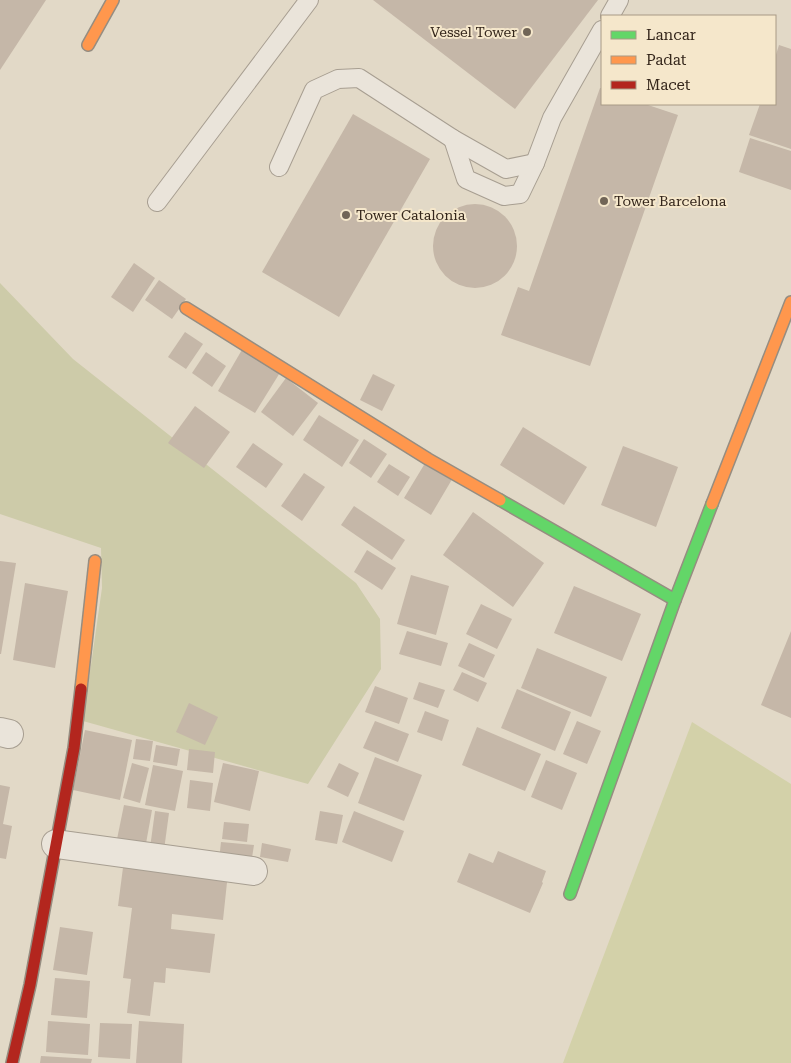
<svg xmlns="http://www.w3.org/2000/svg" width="791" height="1063" font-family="'Roboto Serif',serif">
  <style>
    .green { fill: #d3d1a9 }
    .cemetery { fill: #cdcba9 }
    .building { fill: #c5b7a8 }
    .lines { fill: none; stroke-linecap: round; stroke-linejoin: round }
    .lane-casing { stroke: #a79e91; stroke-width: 20 }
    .street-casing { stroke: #a79e91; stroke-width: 30 }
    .fast-casing { stroke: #968d81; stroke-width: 14 }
    .slow-casing { stroke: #968d81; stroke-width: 14 }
    .jam-casing { stroke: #968d81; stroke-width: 14 }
    .lane { stroke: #eae4da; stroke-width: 18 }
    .street { stroke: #eae4da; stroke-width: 28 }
    .fast { stroke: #63d668; stroke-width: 11 }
    .slow { stroke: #ff974d; stroke-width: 11 }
    .jam { stroke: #b3261e; stroke-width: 11 }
    .poi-dot { fill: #716557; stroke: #f5e7cb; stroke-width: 2 }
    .labels { text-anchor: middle; stroke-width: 4; stroke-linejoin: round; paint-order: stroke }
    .poi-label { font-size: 14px; fill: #34261b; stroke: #f5e7cb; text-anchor: start }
  </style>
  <rect width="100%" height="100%" fill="#e2d9c7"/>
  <polygon class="green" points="692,722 791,784 791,1063 563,1063"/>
  <polygon class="cemetery" points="0,283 73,359 356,583 380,619 381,669 308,784 83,721 102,588 101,548 0,514"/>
  <g class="building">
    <polygon points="0,0 46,0 0,70"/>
    <polygon points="373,0 598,0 515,109"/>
    <polygon points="779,45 791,49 791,149 749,135 760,104 775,104 775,58"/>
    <polygon points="600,88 602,88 602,104 645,104 678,115 590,366 501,335 518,287 529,291"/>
    <polygon points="353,114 430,159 339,317 262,272"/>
    <polygon points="750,138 791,151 791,190 739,172"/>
    <circle cx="475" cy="246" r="42"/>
    <polygon points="134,263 155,278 133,312 111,297"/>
    <polygon points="159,280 186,299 172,319 145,300"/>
    <polygon points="185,332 203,344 186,369 168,357"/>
    <polygon points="243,348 281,371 255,413 218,391"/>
    <polygon points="206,352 226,366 212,387 192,373"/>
    <polygon points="373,374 395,385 382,411 360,400"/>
    <polygon points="286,378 318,403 293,436 261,412"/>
    <polygon points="195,406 230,432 204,468 168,443"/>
    <polygon points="319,415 359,440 342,467 303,440"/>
    <polygon points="523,427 587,467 564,505 500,465"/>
    <polygon points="364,439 387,454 371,478 349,463"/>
    <polygon points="253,443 283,464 266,488 236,467"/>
    <polygon points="623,446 678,467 656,527 601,505"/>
    <polygon points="427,460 454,476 431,515 404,498"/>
    <polygon points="389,464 410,477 398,496 377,482"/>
    <polygon points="304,473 325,487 302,521 281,506"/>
    <polygon points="354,506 405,540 392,560 341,525"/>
    <polygon points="473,512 544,563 513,607 443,555"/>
    <polygon points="367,550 396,568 382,590 354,572"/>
    <polygon points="0,561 16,563 1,654 0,654"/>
    <polygon points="411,575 449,586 436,635 397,624"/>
    <polygon points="25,583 68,591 55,668 13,660"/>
    <polygon points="574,586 641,614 622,661 554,633"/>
    <polygon points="481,604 512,619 497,649 466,634"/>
    <polygon points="407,631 448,643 441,666 399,654"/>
    <polygon points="791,631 791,718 761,705"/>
    <polygon points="469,643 495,655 484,678 458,666"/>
    <polygon points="537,648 607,677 591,717 521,688"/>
    <polygon points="462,672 487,683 478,702 453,690"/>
    <polygon points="419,682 445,690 438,708 413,699"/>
    <polygon points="375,686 408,698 399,724 365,712"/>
    <polygon points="517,689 571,712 555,751 501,728"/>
    <polygon points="189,703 218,717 205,745 176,732"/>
    <polygon points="425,711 449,720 442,741 417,732"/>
    <polygon points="375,721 409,734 398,762 363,748"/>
    <polygon points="577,721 601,731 587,764 563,754"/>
    <polygon points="477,727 541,754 525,791 462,765"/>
    <polygon points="85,730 132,740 120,800 73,790"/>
    <polygon points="136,739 153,741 150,761 133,759"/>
    <polygon points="156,745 180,749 177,766 153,762"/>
    <polygon points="189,749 215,752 213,773 187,770"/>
    <polygon points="375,757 422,775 404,821 358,803"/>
    <polygon points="546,760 577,773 562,810 531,797"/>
    <polygon points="132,763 149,768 140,803 123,798"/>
    <polygon points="223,763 259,771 250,811 214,802"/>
    <polygon points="339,763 359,773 348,797 327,787"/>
    <polygon points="153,765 183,771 175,811 145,805"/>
    <polygon points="190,780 213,783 210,811 187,808"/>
    <polygon points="0,785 10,787 3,824 12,826 6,859 0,858"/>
    <polygon points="124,805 152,810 145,849 116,844"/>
    <polygon points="155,811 169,813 164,850 150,848"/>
    <polygon points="320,811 343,815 337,844 315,840"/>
    <polygon points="354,811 404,831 392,862 342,842"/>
    <polygon points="224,822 249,824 247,842 222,839"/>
    <polygon points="221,842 254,845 251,864 219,860"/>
    <polygon points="262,843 291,849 288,862 260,857"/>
    <polygon points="498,851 546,871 542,882 543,883 530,913 457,882 469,853 493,863"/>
    <polygon points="124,860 228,873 223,920 172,914 171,929 215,934 210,973 166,968 165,983 154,982 150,1016 127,1013 131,979 123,978 132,908 118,906"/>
    <polygon points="60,927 93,932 87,975 53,970"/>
    <polygon points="55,978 90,981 87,1018 51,1015"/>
    <polygon points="48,1021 90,1024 88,1055 46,1052"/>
    <polygon points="139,1021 184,1024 182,1063 136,1063"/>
    <polygon points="100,1023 132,1024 130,1059 98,1057"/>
    <polygon points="41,1056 92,1059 91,1063 40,1063"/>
  </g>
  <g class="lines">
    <g class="lane-casing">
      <g id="lane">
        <polyline points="610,16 619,0"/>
        <polyline points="453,139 466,179 504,196 520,194 535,163 552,118 602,30"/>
        <polyline points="279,167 314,90 338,79 359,78 453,139 506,169 535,163"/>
        <polyline points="157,202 309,0"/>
      </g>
    </g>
    <g class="street-casing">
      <g id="street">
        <polyline points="0,732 9,734"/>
        <polyline points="56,844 253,871"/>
      </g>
    </g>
    <g class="fast-casing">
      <g id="fast">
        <polyline points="500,500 675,600"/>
        <polyline points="570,894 675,600 712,504"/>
      </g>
    </g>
    <g class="slow-casing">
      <g id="slow">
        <polyline points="88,45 113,0"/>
        <polyline points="186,308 428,459 500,500"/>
        <polyline points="712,504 791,302"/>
        <polyline points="81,689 95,561"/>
      </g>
    </g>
    <g class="jam-casing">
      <polyline id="jam" points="12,1063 30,985 74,748 81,689"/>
    </g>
    <use href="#lane" class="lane"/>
    <use href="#street" class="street"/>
    <use href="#fast" class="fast"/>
    <use href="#slow" class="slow"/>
    <use href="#jam" class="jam"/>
  </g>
  <g class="poi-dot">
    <circle cx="527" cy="32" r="5"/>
    <circle cx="604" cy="201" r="5"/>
    <circle cx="346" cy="215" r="5"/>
  </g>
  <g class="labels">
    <g class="poi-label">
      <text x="517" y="37" text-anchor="end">Vessel Tower</text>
      <text x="614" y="206">Tower Barcelona</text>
      <text x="356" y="220">Tower Catalonia</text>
    </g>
  </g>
  <rect x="601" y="15" width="175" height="90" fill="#f5e7cb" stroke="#a89a85"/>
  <rect x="611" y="31" width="25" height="8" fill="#63d668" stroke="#a89a85"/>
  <text x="646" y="40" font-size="15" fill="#34261b">Lancar</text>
  <rect x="611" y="56" width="25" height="8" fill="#ff974d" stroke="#a89a85"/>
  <text x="646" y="65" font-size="15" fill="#34261b">Padat</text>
  <rect x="611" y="81" width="25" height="8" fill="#b3261e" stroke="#a89a85"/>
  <text x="646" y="90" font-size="15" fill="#34261b">Macet</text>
</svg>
